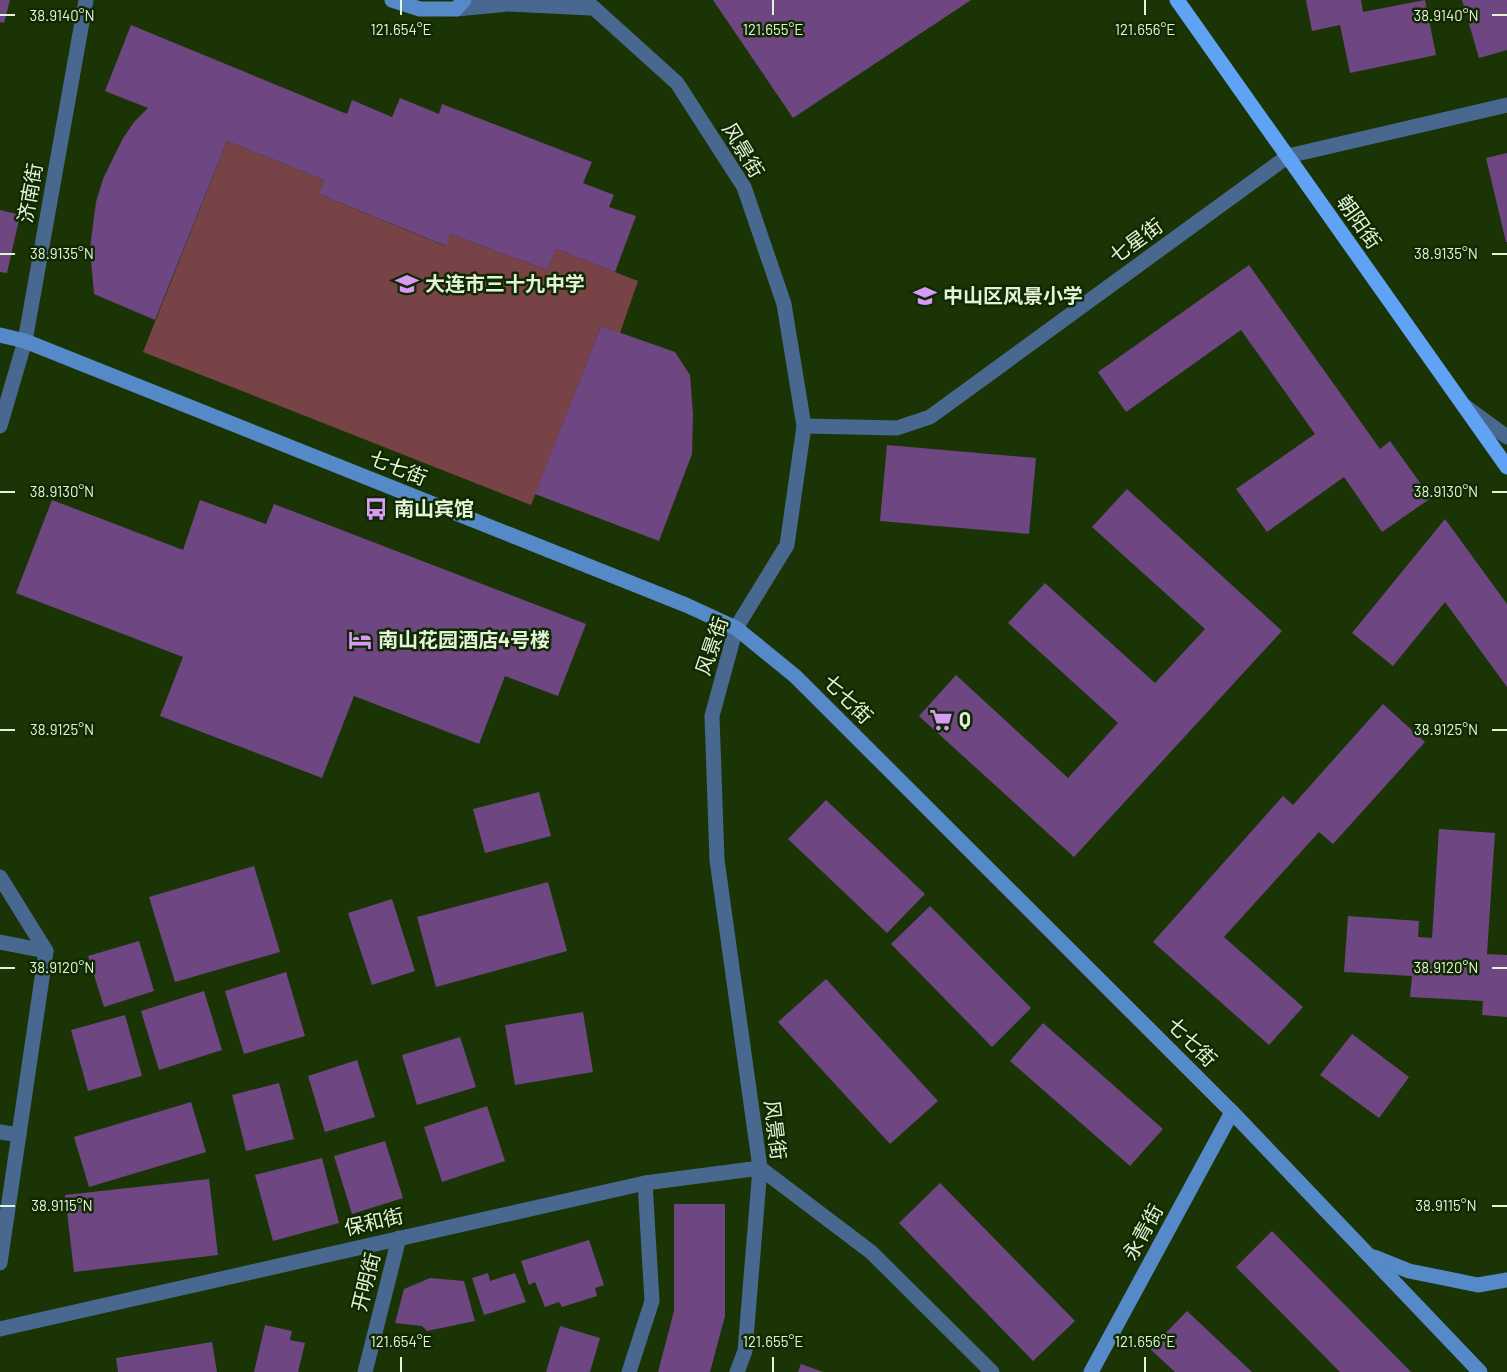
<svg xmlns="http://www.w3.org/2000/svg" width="1507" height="1372" font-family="Barlow,'Noto Sans SC',sans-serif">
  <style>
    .green { fill: #784347 }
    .building { fill: #6e4681 }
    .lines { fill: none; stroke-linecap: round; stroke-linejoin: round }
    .lane { stroke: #48688f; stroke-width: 15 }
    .street { stroke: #48688f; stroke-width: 15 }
    .secondary { stroke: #5689c8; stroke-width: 15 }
    .primary { stroke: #60a2f3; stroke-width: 15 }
    .ticks { fill: none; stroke: #e3f3da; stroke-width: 2 }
    .labels { text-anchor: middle; stroke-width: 5; stroke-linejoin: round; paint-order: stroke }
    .street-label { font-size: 20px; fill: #e3f3da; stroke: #102900 }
    .poi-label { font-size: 20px; font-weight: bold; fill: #e3f3da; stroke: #102900; text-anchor: start }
    .ticks-label { font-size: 15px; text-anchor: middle; fill: #e3f3da; stroke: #102900; stroke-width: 5; stroke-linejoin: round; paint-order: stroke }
  </style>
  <rect width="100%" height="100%" fill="#1a3406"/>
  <polygon class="green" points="227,141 324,180 319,194 445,246 450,234 547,270 556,249 638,281 620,333 601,326 531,505 143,352"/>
  <g class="building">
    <polygon points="0,0 10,0 4,23 0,22"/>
    <polygon points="713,0 971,0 793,118"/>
    <polygon points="1306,0 1361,0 1363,12 1425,0 1436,55 1350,73 1340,25 1312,31"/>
    <polygon points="1462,0 1507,0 1507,50 1479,58"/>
    <polygon points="131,25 347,114 352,100 392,117 400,98 439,114 442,104 592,162 583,183 614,195 609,207 636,216 615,272 556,249 547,270 450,234 446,246 319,194 324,180 227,141 155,320 94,294 90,248 96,202 103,179 122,140 134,122 148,108 105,91"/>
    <polygon points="1507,153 1507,242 1506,242 1486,158"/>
    <polygon points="0,210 20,215 7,273 0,272"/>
    <polygon points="1249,265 1380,449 1390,441 1431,498 1382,532 1344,477 1267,532 1236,489 1315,434 1241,330 1126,412 1098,372"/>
    <polygon points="601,326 675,352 690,375 693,414 692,454 659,541 535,494"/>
    <polygon points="887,445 1036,458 1029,534 880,521"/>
    <polygon points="1127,489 1282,631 1074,857 919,716 956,675 1068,778 1118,723 1008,623 1045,583 1155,683 1205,629 1092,527"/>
    <polygon points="52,500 183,550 200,500 266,524 274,504 586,624 558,696 505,676 479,744 354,696 322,778 160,716 183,657 16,593"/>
    <polygon points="1445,519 1507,604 1507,687 1445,602 1393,666 1352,633"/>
    <polygon points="1383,704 1425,742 1333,844 1319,832 1224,937 1303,1007 1269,1045 1153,942 1283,796 1293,805"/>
    <polygon points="539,792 551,836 485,853 473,809"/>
    <polygon points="826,800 925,894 887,933 788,839"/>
    <polygon points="1439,829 1495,833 1487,954 1507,955 1507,1017 1482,1015 1483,1001 1410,997 1412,976 1344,972 1348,916 1419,921 1418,937 1432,938"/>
    <polygon points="254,866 280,952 175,982 149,897"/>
    <polygon points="548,882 567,951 436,987 417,917"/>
    <polygon points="392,899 415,971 372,985 348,913"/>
    <polygon points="930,906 1031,1008 992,1047 891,944"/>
    <polygon points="139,941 154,991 104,1007 88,956"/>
    <polygon points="286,972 305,1036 244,1054 225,991"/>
    <polygon points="826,979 938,1101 890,1144 778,1022"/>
    <polygon points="204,991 222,1050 159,1070 141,1011"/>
    <polygon points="583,1012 593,1072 515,1085 505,1025"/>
    <polygon points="125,1015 142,1076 88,1091 71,1030"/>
    <polygon points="1043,1023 1163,1129 1130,1166 1010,1061"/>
    <polygon points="1352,1034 1409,1077 1379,1118 1320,1075"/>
    <polygon points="460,1037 476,1087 417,1105 402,1055"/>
    <polygon points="357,1060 375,1117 325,1132 308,1076"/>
    <polygon points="279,1083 294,1139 246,1151 232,1095"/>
    <polygon points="191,1102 206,1152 89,1187 74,1137"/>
    <polygon points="487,1106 505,1161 442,1182 424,1127"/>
    <polygon points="385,1141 403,1198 352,1214 334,1156"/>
    <polygon points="322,1158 339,1223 273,1241 255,1175"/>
    <polygon points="209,1179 218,1255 74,1272 65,1195"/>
    <polygon points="940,1183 1075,1321 1033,1361 899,1223"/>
    <polygon points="674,1204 725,1204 725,1316 710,1372 658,1372 674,1311"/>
    <polygon points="1272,1231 1411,1372 1340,1372 1236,1267"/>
    <polygon points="589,1240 604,1285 595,1288 597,1296 562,1307 559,1302 545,1307 535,1282 529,1285 521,1261"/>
    <polygon points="488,1273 490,1281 515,1273 526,1302 484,1315 472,1278"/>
    <polygon points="430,1278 464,1281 475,1321 427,1331 422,1326 395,1323 404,1289"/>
    <polygon points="1187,1311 1252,1372 1175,1372 1150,1349"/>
    <polygon points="265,1325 292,1331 290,1340 305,1343 298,1372 254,1372"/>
    <polygon points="560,1326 600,1338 590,1372 546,1372"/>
    <polygon points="212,1342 217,1372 118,1372 116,1358"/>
    <polygon points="801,1364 823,1372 798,1372"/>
  </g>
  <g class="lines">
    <g class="lane">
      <polyline points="0,942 46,951"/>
      <polyline points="0,1132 19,1135"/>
    </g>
    <g class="street">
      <polyline points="585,0 677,83 744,187 784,304 804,426 787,545 736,628 712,716 717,860 760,1168 745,1351 737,1372"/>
      <polyline points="456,9 508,4 591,8"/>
      <polyline points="1466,407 1507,437"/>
      <polyline points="0,426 25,341 86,0"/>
      <polyline points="804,426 897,428 930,417 1288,156 1507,105"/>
      <polyline points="0,877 46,951 0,1263"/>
      <polyline points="0,1329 645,1183 760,1168 871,1252 992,1372"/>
      <polyline points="365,1372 399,1238"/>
      <polyline points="629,1372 652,1301 645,1183"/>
    </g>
    <g class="secondary">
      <polyline points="392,0 420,9 456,9 464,0"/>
      <polyline points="0,335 25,341 686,605 736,628 795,676 1232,1112 1480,1372"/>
      <polyline points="1374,1257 1409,1271 1478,1285 1507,1280"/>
      <polyline points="1091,1372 1232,1112"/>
    </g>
    <polyline class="primary" points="1177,0 1507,467"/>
  </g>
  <path class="ticks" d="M 401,0 L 401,15M 773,0 L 773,15M 1145,0 L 1145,15M 0,15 L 15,15M 1492,15 L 1507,15M 0,254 L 15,254M 1492,254 L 1507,254M 0,492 L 15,492M 1492,492 L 1507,492M 0,730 L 15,730M 1492,730 L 1507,730M 0,968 L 15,968M 1492,968 L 1507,968M 0,1206 L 15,1206M 1492,1206 L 1507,1206M 401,1357 L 401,1372M 773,1357 L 773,1372M 1145,1357 L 1145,1372"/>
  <defs>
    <g id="school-bare" transform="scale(1.8)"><path d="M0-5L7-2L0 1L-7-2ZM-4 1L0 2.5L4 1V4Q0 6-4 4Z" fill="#d99af7" stroke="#102900" stroke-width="2.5" paint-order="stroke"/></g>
    <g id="bus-bare" transform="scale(1.8)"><path d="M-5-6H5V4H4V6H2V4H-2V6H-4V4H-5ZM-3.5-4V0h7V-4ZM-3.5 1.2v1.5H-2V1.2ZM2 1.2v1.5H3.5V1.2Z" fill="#d99af7" stroke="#102900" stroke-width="2.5" paint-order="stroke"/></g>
    <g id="hotel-bare" transform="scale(1.8)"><path d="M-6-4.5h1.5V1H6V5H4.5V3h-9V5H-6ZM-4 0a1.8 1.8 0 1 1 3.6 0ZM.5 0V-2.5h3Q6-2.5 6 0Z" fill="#d99af7" stroke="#102900" stroke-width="2.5" paint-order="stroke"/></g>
    <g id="supermarket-bare" transform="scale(1.8)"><path d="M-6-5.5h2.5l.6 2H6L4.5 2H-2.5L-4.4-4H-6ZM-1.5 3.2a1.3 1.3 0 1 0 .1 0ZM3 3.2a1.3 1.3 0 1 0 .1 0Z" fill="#d99af7" stroke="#102900" stroke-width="2.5" paint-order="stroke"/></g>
  </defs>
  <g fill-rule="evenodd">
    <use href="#school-bare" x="407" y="284"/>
    <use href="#school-bare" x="925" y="296"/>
    <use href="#bus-bare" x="376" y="509"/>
    <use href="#hotel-bare" x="360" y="640"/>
    <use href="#supermarket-bare" x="941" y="720"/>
  </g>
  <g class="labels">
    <g class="street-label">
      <text transform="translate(743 150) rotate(59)" y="7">风景街</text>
      <text transform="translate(30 193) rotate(-80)" y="7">济南街</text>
      <text transform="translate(1359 222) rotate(55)" y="7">朝阳街</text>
      <text transform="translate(1136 241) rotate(-36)" y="7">七星街</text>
      <text transform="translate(398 468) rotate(22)" y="7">七七街</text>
      <text transform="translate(712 646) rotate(-71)" y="7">风景街</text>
      <text transform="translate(848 699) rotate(45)" y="7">七七街</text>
      <text transform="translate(1192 1042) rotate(45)" y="7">七七街</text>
      <text transform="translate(775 1130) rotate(83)" y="7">风景街</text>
      <text transform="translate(374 1222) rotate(-13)" y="7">保和街</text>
      <text transform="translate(1143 1232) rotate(-61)" y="7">永青街</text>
      <text transform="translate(366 1282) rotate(-76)" y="7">开明街</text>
    </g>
    <g class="poi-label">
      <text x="425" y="291">大连市三十九中学</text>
      <text x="943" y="303">中山区风景小学</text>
      <text x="394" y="516">南山宾馆</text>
      <text x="378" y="647">南山花园酒店4号楼</text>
      <text x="959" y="727">Q</text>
    </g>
  </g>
  <g class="ticks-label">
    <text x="62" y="21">38.9140°N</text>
    <text x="1446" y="21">38.9140°N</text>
    <text x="401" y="35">121.654°E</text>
    <text x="773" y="35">121.655°E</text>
    <text x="1145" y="35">121.656°E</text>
    <text x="62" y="259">38.9135°N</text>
    <text x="1446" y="259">38.9135°N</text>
    <text x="62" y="497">38.9130°N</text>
    <text x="1446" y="497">38.9130°N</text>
    <text x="62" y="735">38.9125°N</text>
    <text x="1446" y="735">38.9125°N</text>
    <text x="62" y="973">38.9120°N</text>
    <text x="1446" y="973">38.9120°N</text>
    <text x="62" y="1211">38.9115°N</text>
    <text x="1446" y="1211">38.9115°N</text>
    <text x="401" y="1347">121.654°E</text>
    <text x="773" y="1347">121.655°E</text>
    <text x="1145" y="1347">121.656°E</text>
  </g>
</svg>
